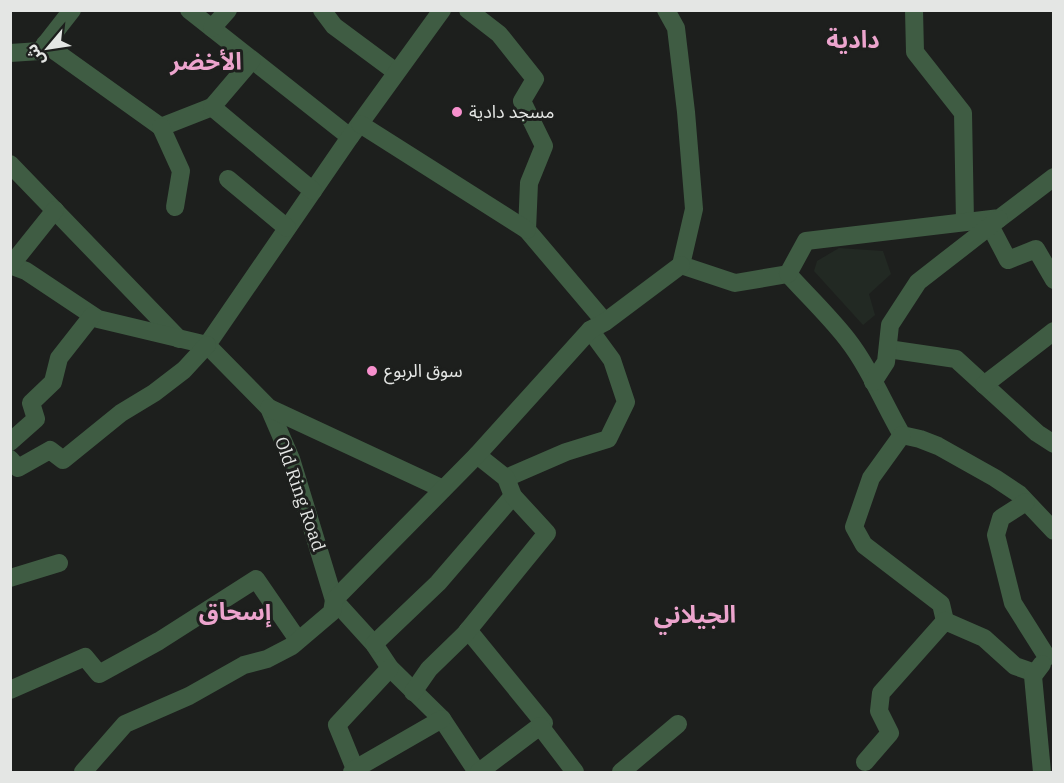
<svg xmlns="http://www.w3.org/2000/svg" width="1064" height="783" font-family="'IBM Plex Serif','Noto Sans Arabic',serif">
  <style>
    .built { fill: #222923 }
    .lines { fill: none; stroke-linecap: round; stroke-linejoin: round }
    .minor { stroke: #3f5c43; stroke-width: 18 }
    .poi-dot { fill: #f790cd; stroke: #1d1f1d; stroke-width: 2 }
    .labels { text-anchor: middle; stroke-width: 6; stroke-linejoin: round; paint-order: stroke }
    .poi-label { font-size: 18px; fill: #e4e6e4; stroke: #1d1f1d; text-anchor: start }
    .street-label { font-size: 18px; fill: #e4e6e4; stroke: #1d1f1d }
    .district-label { font-size: 24px; font-weight: bold; fill: #eca4cd; stroke: #1d1f1d }
  </style>
  <rect width="100%" height="100%" fill="#1d1f1d"/>
  <polygon class="built" points="839,248 883,251 891,274 869,294 875,315 863,325 814,271 817,261"/>
  <g class="lines">
    <g class="minor">
      <polyline points="189,10 350,137"/>
      <polyline points="322,10 334,26 396,72"/>
      <polyline points="442,10 350,137 207,345 269,408 291,459 334,600 374,644 390,668 442,719 477,772"/>
      <polyline points="468,10 499,34 535,79 522,101 544,146 529,183 527,230 605,322"/>
      <path d="M 666,10 L 676,28 L 686,112 L 694,209 L 681,265 L 735,283 L 788,274 C 808,296 829,316 847,339 C 869,367 884,404 902,435 L 920,439 L 938,446 L 995,478 L 1019,494 L 1054,531"/>
      <polyline points="914,10 915,52 963,113 965,222"/>
      <polyline points="212,28 228,10"/>
      <polyline points="45,44 161,127 212,107"/>
      <polyline points="10,53 40,51 72,10"/>
      <polyline points="252,60 212,107 313,191"/>
      <polyline points="360,124 527,230"/>
      <polyline points="161,127 181,171 175,207"/>
      <polyline points="10,164 179,339"/>
      <polyline points="228,179 287,228"/>
      <polyline points="987,220 1008,260 1036,249 1054,280"/>
      <polyline points="10,265 26,271 98,319 207,345"/>
      <polyline points="11,265 55,210"/>
      <polyline points="788,274 806,241 1000,218 1054,177"/>
      <polyline points="888,349 956,359 1037,433 1054,444"/>
      <polyline points="873,382 886,362 890,325 918,282 999,219"/>
      <polyline points="984,385 1054,331"/>
      <polyline points="269,408 443,489"/>
      <polyline points="902,435 871,478 854,527 864,545 941,604 945,621"/>
      <polyline points="10,442 36,419 31,403 53,382 59,358 92,316"/>
      <polyline points="10,459 18,468 50,450 63,460 121,413 154,393 184,370 207,345"/>
      <polyline points="506,478 566,452 608,439 626,402 612,360 590,330"/>
      <polyline points="1026,502 1001,518 996,535 1013,603 1047,657"/>
      <polyline points="10,578 59,563"/>
      <polyline points="468,630 544,723 479,772"/>
      <polyline points="374,644 438,583 513,496"/>
      <polyline points="10,690 85,657 99,674 159,641 256,579 298,640"/>
      <polyline points="413,692 429,669 465,634 547,533 513,496 506,478 477,455"/>
      <polyline points="540,726 575,772"/>
      <polyline points="865,762 890,733 879,711 881,693 945,621 984,638 1015,666 1035,673"/>
      <polyline points="355,769 337,725 390,668"/>
      <polyline points="83,772 125,724 189,696 244,665 267,659 292,646 332,612 334,600 477,455 590,330 605,322 681,265"/>
      <polyline points="352,772 355,769 442,719"/>
      <polyline points="621,772 678,724"/>
      <polyline points="1042,772 1033,676 1042,664"/>
    </g>
  </g>
  <g class="poi-dot">
    <circle cx="457" cy="112" r="6"/>
    <circle cx="372" cy="371" r="6"/>
  </g>
  <g class="labels">
    <g class="poi-label">
      <text x="469" y="118">مسجد دادية</text>
      <text x="384" y="377">سوق الربوع</text>
    </g>
    <g class="street-label">
      <text transform="translate(300 494) rotate(71)" y="6">Old Ring Road</text>
    </g>
    <g class="district-label">
      <text x="853" y="48">دادية</text>
      <text x="206" y="70">الأخضر</text>
      <text x="235" y="620">إسحاق</text>
      <text x="695" y="623">الجيلاني</text>
    </g>
  </g>
  <rect width="1064" height="783" fill="none" stroke="#e4e6e4" stroke-width="24"/>
  <g transform="translate(48 48) rotate(241)" stroke="#1d1f1d" stroke-width="4.5" paint-order="stroke">
  <path d="M0-4.5L10 22L0 15L-10 22Z" fill="#e4e6e4"/>
  <text y="-9" font-size="16" font-weight="bold" text-anchor="middle" fill="#e4e6e4">ش</text>
  </g>
</svg>
